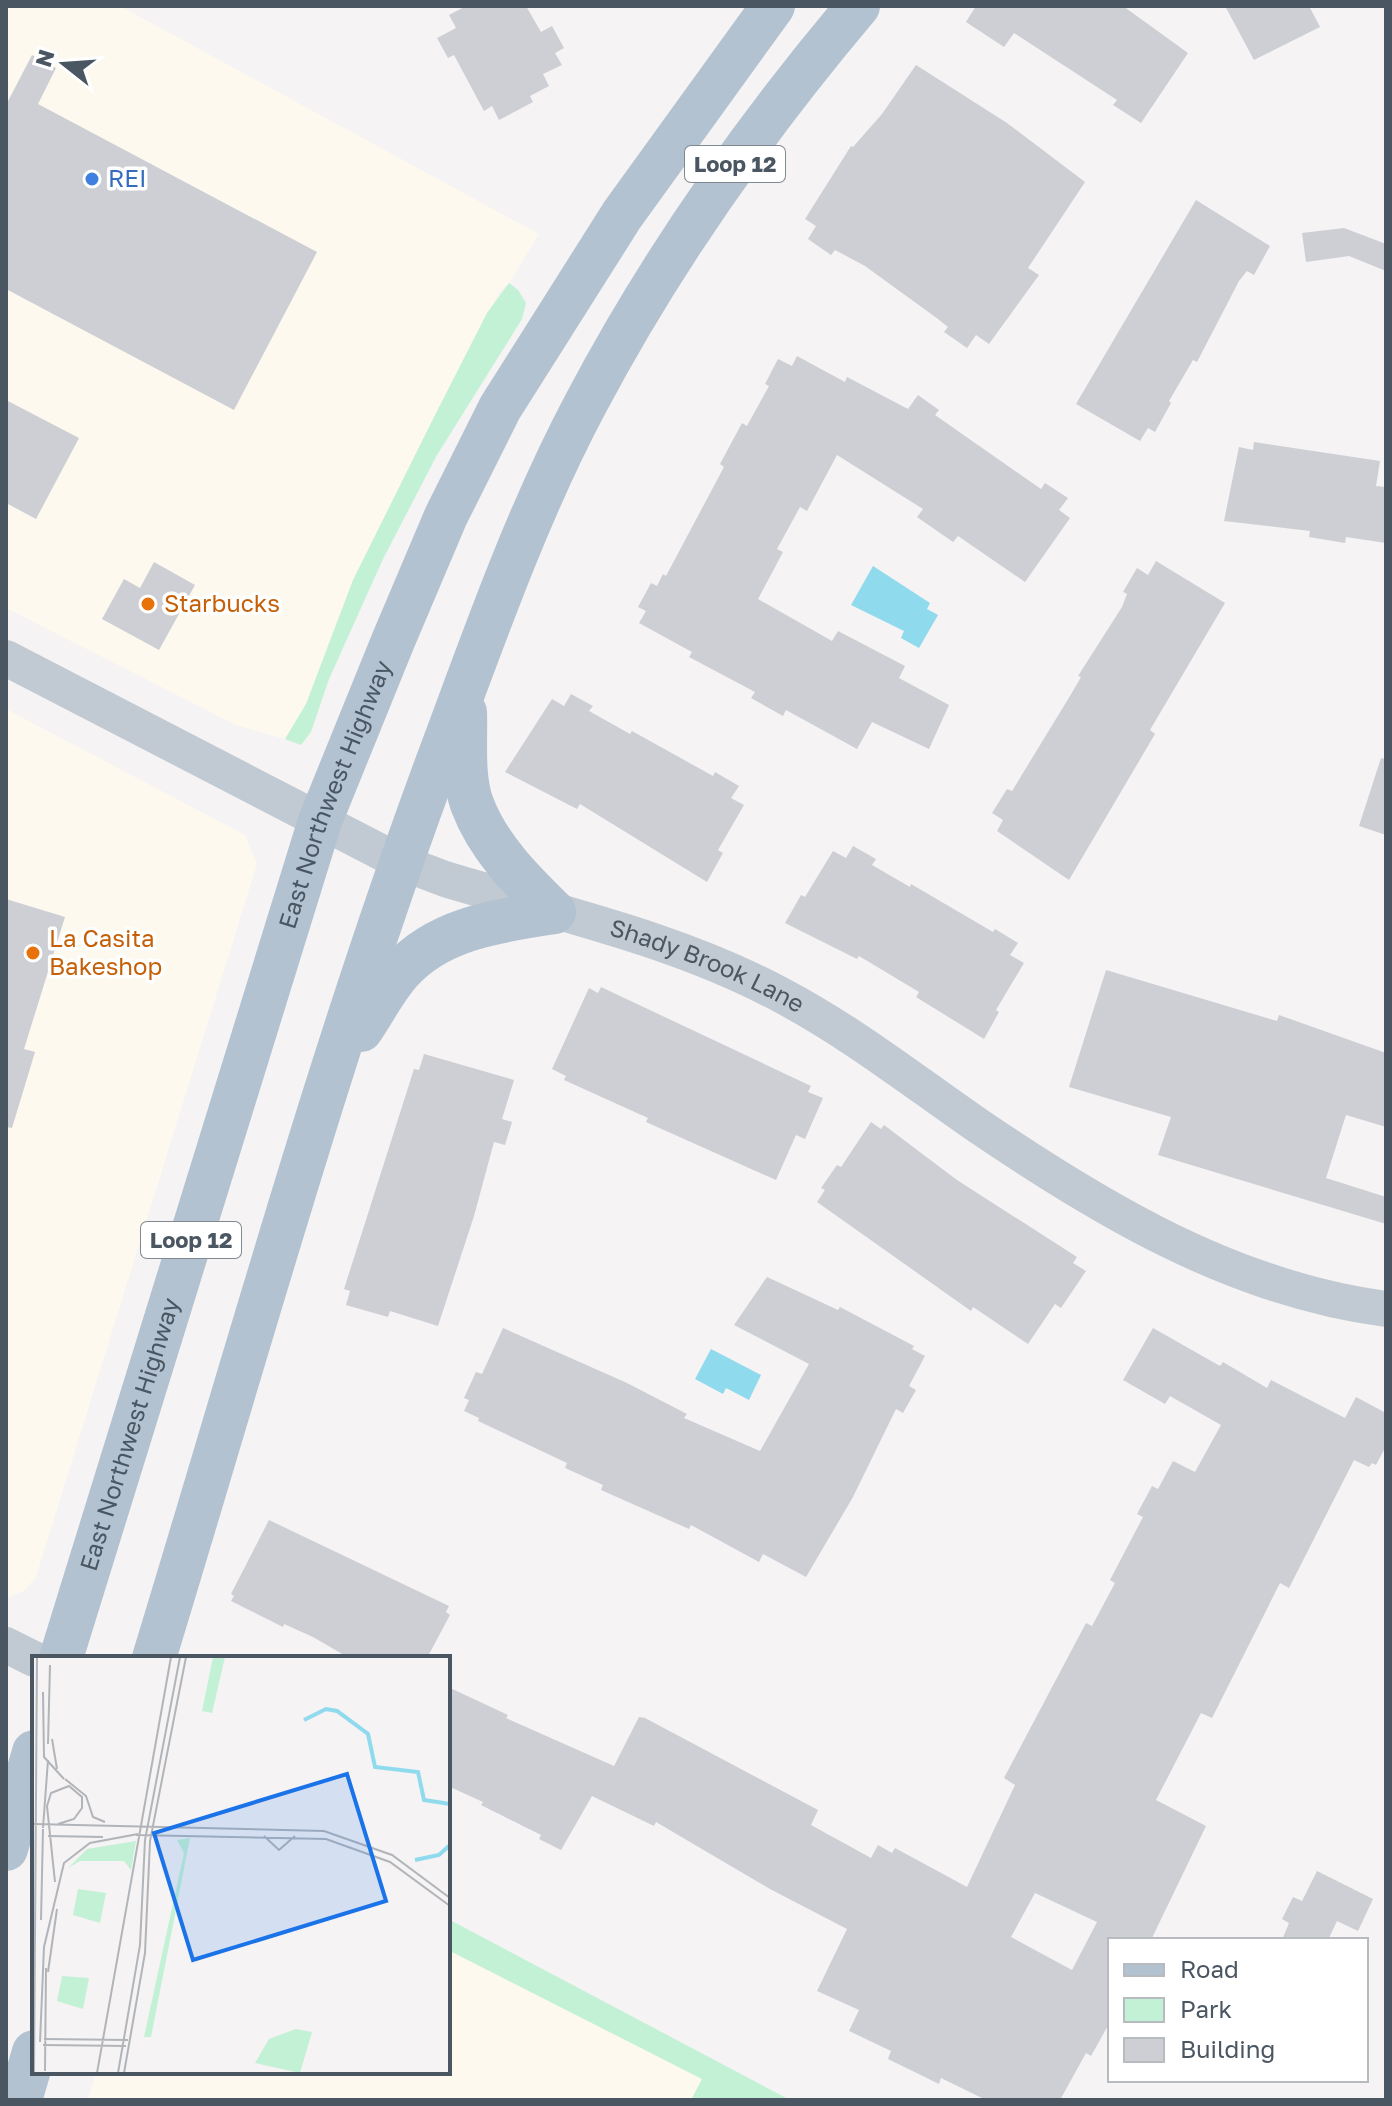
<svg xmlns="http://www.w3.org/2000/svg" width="1392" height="2106" font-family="'Golos Text',sans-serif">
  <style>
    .commercial { fill: #fdf9ef }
    .green { fill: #c3f1d5 }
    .water { fill: #90daee }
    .building { fill: #cdcfd5; fill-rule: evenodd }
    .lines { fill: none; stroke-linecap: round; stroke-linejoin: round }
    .minor { stroke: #c1cad2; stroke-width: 36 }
    .major { stroke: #b3c2d1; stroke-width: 44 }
    .shop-dot { fill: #3f7fe0; stroke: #fff; stroke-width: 3 }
    .food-dot { fill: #e8710a; stroke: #fff; stroke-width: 3 }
    .labels { text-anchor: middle; stroke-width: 7; stroke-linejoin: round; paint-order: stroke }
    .shield { fill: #fff; stroke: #808990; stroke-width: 2 }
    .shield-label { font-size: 22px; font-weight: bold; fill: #4a5661 }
    .shop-label { font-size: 24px; fill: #366cbe; stroke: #fff; text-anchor: start }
    .food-label { font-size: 24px; fill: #c56008; stroke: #fff; text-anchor: start }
    .street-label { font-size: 24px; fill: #4a5661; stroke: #fff }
    .inset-river { fill: none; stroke: #90daee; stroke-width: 4 }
    .inset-road { fill: none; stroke: #b1b4b9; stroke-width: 2 }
    .view { fill: #1a73e8; fill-opacity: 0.15; stroke: #1a73e8; stroke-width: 4 }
    .inset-edge { fill: none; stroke: #4a5661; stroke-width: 4 }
  </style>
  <rect width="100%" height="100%" fill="#f5f3f3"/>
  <g class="commercial">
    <polygon points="6,6 120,6 539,234 509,283 500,291 353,580 306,704 285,739 236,725 6,608"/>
    <polygon points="6,709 245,835 257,864 36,1577 24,1591 6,1598"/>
    <polygon points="448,1950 702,2079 691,2100 88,2100 96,2072 448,2072"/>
  </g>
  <g class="green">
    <polygon points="509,283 518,290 526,303 522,319 437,455 383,559 329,679 311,732 301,745 285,739 306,704 353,580 432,421 487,313"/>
    <polygon points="448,1919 790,2100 691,2100 702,2079 448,1950"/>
  </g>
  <g class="water">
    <polygon points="873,566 930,603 927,609 938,615 919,648 901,638 904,631 851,605"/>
    <polygon points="711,1349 761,1375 749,1400 726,1388 723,1394 695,1379"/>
  </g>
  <g class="building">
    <polygon points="466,6 526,6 541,32 552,26 564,48 555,53 562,65 543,74 549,86 530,96 533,102 499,120 492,106 484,111 454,55 448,58 437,38 456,28 449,15"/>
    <polygon points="976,6 1123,6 1188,53 1141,123 1113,105 1117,100 1014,33 1004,47 966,22"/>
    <polygon points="1225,6 1309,6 1320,27 1254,60"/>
    <polygon points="32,55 56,68 38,104 317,252 234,410 6,289 6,105"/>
    <polygon points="916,65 1007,123 1085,182 1028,268 1039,275 989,344 976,335 967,348 944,332 948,327 938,319 865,266 835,250 831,255 808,239 816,226 805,219 851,146 853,147 882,114"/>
    <polygon points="1196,200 1270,246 1254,275 1247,271 1239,281 1197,362 1193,360 1169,401 1171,403 1155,432 1148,428 1140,441 1076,404"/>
    <polygon points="1344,228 1386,244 1386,271 1349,256 1306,262 1302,233"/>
    <polygon points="797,356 845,382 847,377 908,409 918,395 939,410 935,415 1041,489 1045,483 1068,498 1059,510 1070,518 1025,582 958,536 953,542 917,517 923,509 837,455 807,511 800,507 777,549 783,552 758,599 832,641 838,631 905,666 899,678 949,705 929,749 872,722 857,749 786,710 783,716 751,698 755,692 689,657 692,652 639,623 646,611 638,607 651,583 657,586 663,574 666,576 724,467 720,464 742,423 747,426 769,386 765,384 778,359 792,366"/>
    <polygon points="6,400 79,438 36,519 6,503"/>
    <polygon points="1254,442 1380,461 1376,486 1386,487 1386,543 1346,537 1345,543 1309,537 1310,531 1224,521 1239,447 1253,450"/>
    <polygon points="1156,561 1225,603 1150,730 1155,734 1069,880 997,831 1003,820 992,813 1007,789 1012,791 1073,691 1081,677 1078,676 1122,607 1127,594 1123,592 1137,568 1148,575"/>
    <polygon points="154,562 195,585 159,650 102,619 124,579 140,588"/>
    <polygon points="571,694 593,706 589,711 630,734 632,731 713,776 715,772 739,786 731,798 744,805 718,850 723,853 707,882 580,804 577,809 505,772 552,699 564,706"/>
    <polygon points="1381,758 1386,759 1386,835 1359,826"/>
    <polygon points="853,846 876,859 872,865 910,887 911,884 993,932 995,929 1018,943 1010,955 1024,963 996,1010 999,1012 984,1039 916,997 919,992 859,956 857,959 785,923 801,895 805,897 833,851 846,858"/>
    <polygon points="6,899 65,917 24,1049 35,1052 12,1128 6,1127"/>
    <polygon points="1106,970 1277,1021 1279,1015 1386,1053 1386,1127 1346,1115 1326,1178 1386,1197 1386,1224 1158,1155 1171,1117 1069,1087"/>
    <polygon points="601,987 811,1086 808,1092 823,1098 805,1139 796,1135 776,1180 646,1122 648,1118 564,1080 566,1076 552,1069 589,988 598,993"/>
    <polygon points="424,1054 514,1080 502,1119 512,1122 505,1145 494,1142 474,1216 438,1326 390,1311 388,1317 346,1305 350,1291 344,1289 414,1069 419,1070"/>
    <polygon points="871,1122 881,1129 884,1125 957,1180 1077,1257 1073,1263 1086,1271 1061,1308 1055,1304 1028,1344 973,1307 971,1311 817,1202 825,1190 821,1188 837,1165 841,1167"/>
    <polygon points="767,1277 838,1310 840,1307 914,1346 912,1349 925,1356 909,1386 916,1390 903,1413 896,1409 853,1497 806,1577 763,1554 759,1562 691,1525 689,1529 601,1490 603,1485 565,1468 567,1463 478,1421 479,1418 464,1411 469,1400 464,1398 476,1372 482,1374 503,1328 627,1383 687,1414 684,1418 760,1451 809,1364 734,1325"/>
    <path d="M 1153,1328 L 1220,1366 L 1223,1362 L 1267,1388 L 1271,1380 L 1345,1418 L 1356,1397 L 1386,1413 L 1386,1446 L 1376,1465 L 1372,1463 L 1369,1467 L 1354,1460 L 1289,1588 L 1280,1583 L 1212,1718 L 1201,1713 L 1156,1800 L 1206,1826 L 1151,1940 L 1110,1940 L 1110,2022 L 1091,2056 L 1086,2053 L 1060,2100 L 986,2100 L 941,2078 L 939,2084 L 888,2059 L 891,2051 L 849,2031 L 859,2010 L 817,1991 L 847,1929 L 770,1889 L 656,1822 L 654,1826 L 592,1796 L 561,1850 L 539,1839 L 541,1835 L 481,1805 L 483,1802 L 448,1786 L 448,1687 L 508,1715 L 506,1718 L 614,1766 L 639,1717 L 645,1718 L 818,1810 L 811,1825 L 871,1858 L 878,1845 L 892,1853 L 895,1848 L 967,1887 L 1015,1785 L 1004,1778 L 1086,1623 L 1092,1626 L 1115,1583 L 1110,1580 L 1143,1517 L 1137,1514 L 1152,1486 L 1158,1489 L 1173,1461 L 1195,1472 L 1221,1425 L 1170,1396 L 1165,1404 L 1123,1380 ZM 1035,1893 L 1097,1922 L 1072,1970 L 1011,1937 Z"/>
    <polygon points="269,1520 449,1606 446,1612 450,1615 427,1658 349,1658 313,1637 284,1624 283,1627 231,1601 234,1596 231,1594"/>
    <polygon points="1317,1871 1373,1899 1358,1931 1337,1921 1328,1940 1282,1940 1289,1923 1282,1919 1293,1897 1302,1901"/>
  </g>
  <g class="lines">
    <g class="minor">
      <path id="s1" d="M 6,658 L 400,862 L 445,879 C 557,913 677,939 781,995 C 851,1032 912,1080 977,1125 C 1102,1210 1234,1289 1386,1309"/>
      <polyline points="6,1645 34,1659"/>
    </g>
    <g class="major">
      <path d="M 465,712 C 466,742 462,776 472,804 C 488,847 522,881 554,912"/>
      <path d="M 361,1030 C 374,1011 385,989 400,972 C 439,928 498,921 554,912"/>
      <path id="s2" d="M 61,1658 L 320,821 L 393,641 L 446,516 L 500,408 L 622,215 L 773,6"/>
      <path d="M 154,1658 C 248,1351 333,1040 446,739 C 488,626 529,510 586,403 C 661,261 754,129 858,6"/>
      <polyline points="6,1849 34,1752"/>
      <polyline points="20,2100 34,2052"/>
    </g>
  </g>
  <circle class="shop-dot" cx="92" cy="179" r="8"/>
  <g class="food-dot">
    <circle cx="148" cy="604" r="8"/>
    <circle cx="33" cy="953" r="8"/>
  </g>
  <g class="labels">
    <g class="shield">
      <rect x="685" y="146" width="100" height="36" rx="6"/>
      <rect x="141" y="1222" width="100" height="36" rx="6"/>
    </g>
    <g class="shield-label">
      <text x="735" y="172">Loop 12</text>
      <text x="191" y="1248">Loop 12</text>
    </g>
    <g class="shop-label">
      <text x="108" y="187">REI</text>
    </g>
    <g class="food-label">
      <text x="164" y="612">Starbucks</text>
      <text x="49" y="947">La Casita<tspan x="49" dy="28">Bakeshop</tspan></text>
    </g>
    <g class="street-label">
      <text dy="8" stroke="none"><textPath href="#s2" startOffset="906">East Northwest Highway</textPath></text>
      <text dy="8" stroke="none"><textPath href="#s1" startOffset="768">Shady Brook Lane</textPath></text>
      <text dy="8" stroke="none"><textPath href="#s2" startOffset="234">East Northwest Highway</textPath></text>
    </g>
  </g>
  <g transform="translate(32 1656)">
    <rect width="418" height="418" fill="#f5f3f3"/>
    <path d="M 181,1 L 193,1 L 180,57 L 170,55 ZM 158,182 L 119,381 L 112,381 L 152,197 L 145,184 ZM 104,185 L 99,214 L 92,205 L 48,205 L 36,212 L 55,193 ZM 46,233 L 74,237 L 68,267 L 41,259 ZM 30,320 L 57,322 L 51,353 L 25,345 ZM 264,373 L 280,376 L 268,417 L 223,407 L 237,383 Z" fill="#c3f1d5"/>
    <path class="inset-river" d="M 272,64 L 294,53 L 305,55 L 336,78 L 343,111 L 386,116 L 392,144 L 418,148M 383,204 L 407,199 L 418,189"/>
    <path class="inset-road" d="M 11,36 L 12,101 L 32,123M 20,83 L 25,113M 16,88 L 18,9M 33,123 L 54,140 L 61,161 L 73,166M 2,168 L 292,175 L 360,199 L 418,242M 11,172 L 16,104M 104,179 L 294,183 L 358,206 L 418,250M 16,180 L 71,181M 232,180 L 247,194 L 263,180M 23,226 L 15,150 L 19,137 L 37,130 L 50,141 L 50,152 L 42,163 L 26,168M 9,264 L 11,173M 16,316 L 25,253M 12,383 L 96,384M 8,386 L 12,291 L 32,207 L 58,187 L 106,178M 11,389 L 94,390M 13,415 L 14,312M 2,417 L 5,1M 65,417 L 139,1M 86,417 L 108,289 L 113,184 L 148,1M 92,417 L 113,297 L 118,185 L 154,1"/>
    <path class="view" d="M 315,118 L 354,245 L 161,304 L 122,177 Z"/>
    <rect width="418" height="418" class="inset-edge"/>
  </g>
  <rect width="1392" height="2106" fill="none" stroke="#4a5661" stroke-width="16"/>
  <rect x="1108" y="1938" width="260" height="144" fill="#ffffff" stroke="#b7bbc0" stroke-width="2"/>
  <rect x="1124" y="1964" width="40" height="12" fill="#b3c2d1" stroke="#b7bbc0" stroke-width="2"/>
  <text x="1180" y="1978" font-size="24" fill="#4a5661">Road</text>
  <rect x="1124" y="1998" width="40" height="24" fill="#c3f1d5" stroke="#b7bbc0" stroke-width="2"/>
  <text x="1180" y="2018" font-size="24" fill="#4a5661">Park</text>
  <rect x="1124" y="2038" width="40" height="24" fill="#cdcfd5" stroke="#b7bbc0" stroke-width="2"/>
  <text x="1180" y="2058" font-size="24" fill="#4a5661">Building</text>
  <g transform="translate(64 64) rotate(287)" stroke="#ffffff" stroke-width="6" paint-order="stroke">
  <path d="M0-6L14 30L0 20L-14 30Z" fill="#4a5661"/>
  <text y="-12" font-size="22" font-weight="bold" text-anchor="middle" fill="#4a5661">N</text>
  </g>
</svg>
